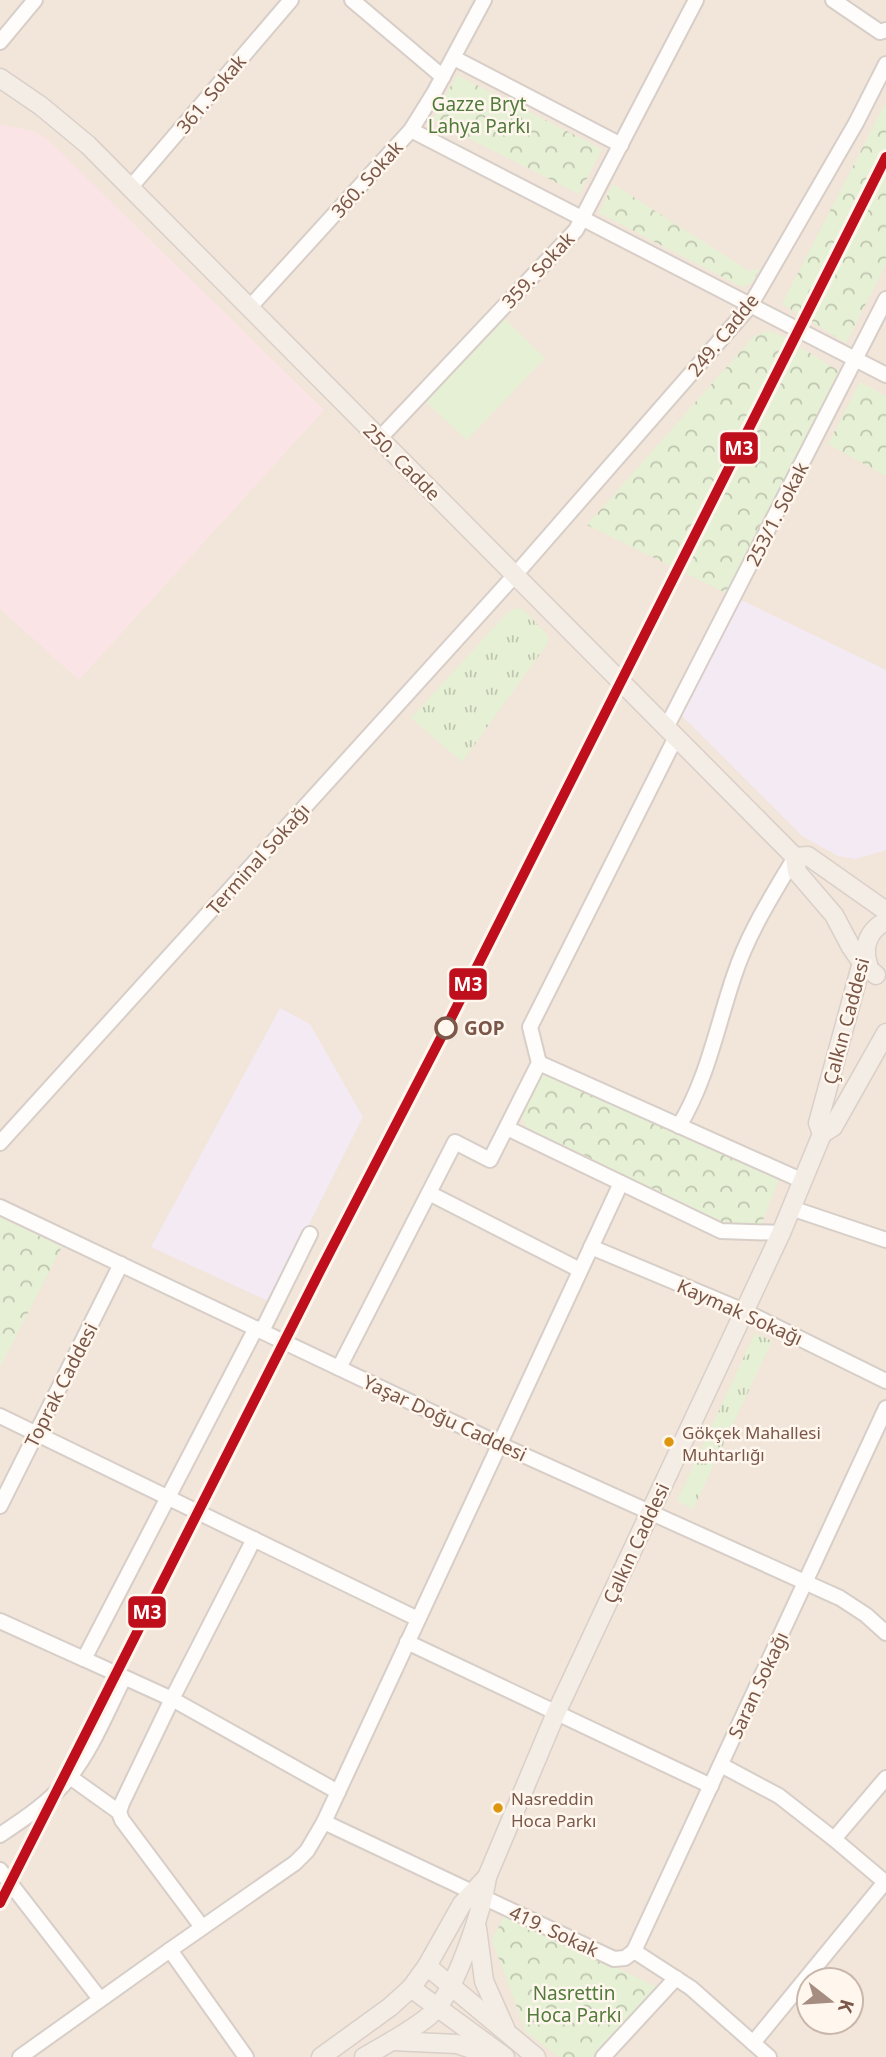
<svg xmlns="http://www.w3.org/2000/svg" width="886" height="2057" font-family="'Noto Sans',sans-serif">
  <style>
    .residential { fill: #f2e5d9; fill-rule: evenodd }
    .education { fill: #f4eaf4 }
    .medical { fill: #fbe4e5 }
    .grass { fill: url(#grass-tufts) }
    .park { fill: url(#park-crowns) }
    .pitch { fill: #e6f0d5 }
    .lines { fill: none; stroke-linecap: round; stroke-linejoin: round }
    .minor-casing { stroke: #d7cec8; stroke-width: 18 }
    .major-casing { stroke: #dacfc9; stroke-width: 21 }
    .minor { stroke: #fefdfc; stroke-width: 14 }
    .major { stroke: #f3ede5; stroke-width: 18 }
    .metro-1-casing { stroke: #fff7ee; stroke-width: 16 }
    .metro-1 { stroke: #bf0e1c; stroke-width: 10 }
    .stop-dot { fill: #fff7ee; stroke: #7a5748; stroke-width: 3.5 }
    .bus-dot { fill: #de960e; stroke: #fff7ee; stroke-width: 2.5 }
    .labels { text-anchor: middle; stroke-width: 5; stroke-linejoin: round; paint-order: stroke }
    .bus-label { font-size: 17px; fill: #7a5748; stroke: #fff7ee; text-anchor: start }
    .street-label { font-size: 19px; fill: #7a5748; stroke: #fff7ee }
    .park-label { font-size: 19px; fill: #527b3c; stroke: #fff7ee }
    .stop-label { font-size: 19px; font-weight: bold; fill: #7a5748; stroke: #fff7ee; text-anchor: start }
    .line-badge { stroke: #fff7ee; stroke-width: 2.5 }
    .badge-label { font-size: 19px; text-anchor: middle; font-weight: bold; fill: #fff }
  </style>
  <defs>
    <pattern id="grass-tufts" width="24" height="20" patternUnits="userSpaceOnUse" patternTransform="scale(1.75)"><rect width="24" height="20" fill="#e6f0d5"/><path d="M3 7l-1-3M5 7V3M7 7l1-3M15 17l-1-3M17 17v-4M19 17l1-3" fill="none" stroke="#bfc5af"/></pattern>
    <pattern id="park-crowns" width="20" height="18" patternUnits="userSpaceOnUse" patternTransform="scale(1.75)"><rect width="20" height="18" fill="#e6f0d5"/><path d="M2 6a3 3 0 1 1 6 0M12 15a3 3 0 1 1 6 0" fill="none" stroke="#bfc5af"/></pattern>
  </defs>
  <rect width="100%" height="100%" fill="#f8f2ec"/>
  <path class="residential" d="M 0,0 L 886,0 L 886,2057 L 0,2057 ZM 809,1980 L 851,1980 L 851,2022 L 809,2022 Z"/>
  <g class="education">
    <polygon points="739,599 886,670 886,850 856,859 838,856 802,836 679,713"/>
    <polygon points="280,1008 310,1024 363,1117 270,1302 151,1247"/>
  </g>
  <polygon class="medical" points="0,124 33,131 46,138 324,410 79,680 0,609"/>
  <g class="grass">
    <polygon points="517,608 525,611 548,636 548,643 462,762 411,718 508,612"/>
    <polygon points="755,1333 772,1341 693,1509 677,1501"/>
  </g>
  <g class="park">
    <polygon points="457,75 602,149 579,194 432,120"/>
    <polygon points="886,102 886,264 846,343 782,304"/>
    <polygon points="613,184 749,271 760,269 752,283 742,287 599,213"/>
    <polygon points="767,331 779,334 839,371 730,595 587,525 754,336"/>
    <polygon points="860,382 886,396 886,476 828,444"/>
    <polygon points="543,1071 780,1177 761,1225 722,1222 526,1127 520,1114"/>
    <polygon points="0,1217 62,1247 1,1365 0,1364"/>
    <polygon points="505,1914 661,1989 598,2057 559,2057 526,2032 492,1940"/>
  </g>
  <polygon class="pitch" points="505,319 545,358 467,440 426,402"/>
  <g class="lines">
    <g class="minor-casing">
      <g id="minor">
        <polyline points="352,0 443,77"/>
        <polyline points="833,0 880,32 886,30"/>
        <polyline points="0,42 35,0"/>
        <polyline points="454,58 621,145"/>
        <polyline points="411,130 886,375"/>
        <polyline points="130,188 291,0"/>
        <polyline points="249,308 411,130 434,93 484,0"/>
        <polyline points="379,439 576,230 696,0"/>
        <polyline points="666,728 886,299"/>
        <polyline points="539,1063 803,1181"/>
        <path d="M 679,1126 C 707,1080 717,1026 734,976 C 748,933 772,896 795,857"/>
        <polyline points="507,1128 721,1231 781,1233"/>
        <polyline points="0,1143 515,575 750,306 856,123 886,64"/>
        <polyline points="429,1193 580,1270"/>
        <polyline points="0,1207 499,1444 840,1598 866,1615 886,1633"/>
        <polyline points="791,1208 886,1240"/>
        <polyline points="591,1247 744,1311 886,1381"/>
        <polyline points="256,1328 84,1659 172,1699 338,1792"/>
        <polyline points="262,1331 310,1234"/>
        <polyline points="339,1368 455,1142 490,1160 539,1063 530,1027 676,737"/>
        <polyline points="0,1416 418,1619"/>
        <polyline points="0,1506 121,1264"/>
        <polyline points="0,1621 84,1659"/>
        <polyline points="407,1642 711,1786"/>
        <polyline points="721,1765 779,1796 834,1839 886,1883"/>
        <polyline points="70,1777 119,1812"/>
        <polyline points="324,1822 614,1959 625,1958 634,1951 886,1408"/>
        <path d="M 0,1835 C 24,1819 50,1802 68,1779 C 92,1750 107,1711 124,1678"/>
        <polyline points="834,1839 886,1778"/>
        <polyline points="0,1870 100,1999"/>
        <polyline points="202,1927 122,1820 119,1812 122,1803 172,1699 254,1539"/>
        <polyline points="170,1950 246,2057"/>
        <polyline points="634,1951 691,1988 769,2057"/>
        <polyline points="753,2043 885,1882"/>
        <polyline points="20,2057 170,1950 295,1863 307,1851 324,1822 621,1183"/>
        <polyline points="603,2057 676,1978"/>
      </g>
    </g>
    <g class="major-casing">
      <g id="major">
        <polyline points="0,78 41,106 88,145 795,857 797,872 834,915 851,947 862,963 876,975"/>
        <polyline points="795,857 808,856 886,911"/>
        <path d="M 868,964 C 862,946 869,930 886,921"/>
        <polyline points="822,1134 818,1123 864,955"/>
        <polyline points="477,1928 484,1981 505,2028"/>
        <polyline points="427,1966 536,2057"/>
        <polyline points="411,1988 505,2057"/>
        <polyline points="392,2041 457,2044 495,2057"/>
        <polyline points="321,2057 390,2007 411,1988 427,1966 462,1904 487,1877"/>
        <path d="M 364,2057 C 386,2044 410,2032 429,2016 C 455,1995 482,1911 487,1877 L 556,1713 L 781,1233 L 822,1134 L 833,1127 L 886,1033"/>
      </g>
    </g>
    <use href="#minor" class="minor"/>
    <use href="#major" class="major"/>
    <g class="metro-1-casing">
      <polyline id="metro-1" points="0,1903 320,1271 446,1028 886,157"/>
    </g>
    <use href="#metro-1" class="metro-1"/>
  </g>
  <circle class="stop-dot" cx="446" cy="1028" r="10"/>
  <g class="bus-dot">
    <circle cx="669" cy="1442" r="6"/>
    <circle cx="498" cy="1808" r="6"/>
  </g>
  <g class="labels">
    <g class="bus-label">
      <text x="682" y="1439">Gökçek Mahallesi<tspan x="682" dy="22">Muhtarlığı</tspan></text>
      <text x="511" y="1805">Nasreddin<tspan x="511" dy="22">Hoca Parkı</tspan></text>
    </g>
    <g class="street-label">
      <text transform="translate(211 94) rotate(-50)" y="7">361. Sokak</text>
      <text transform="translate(367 179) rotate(-48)" y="7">360. Sokak</text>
      <text transform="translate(538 270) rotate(-47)" y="7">359. Sokak</text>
      <text transform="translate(723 335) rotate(-51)" y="7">249. Cadde</text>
      <text transform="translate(402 462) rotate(45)" y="7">250. Cadde</text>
      <text transform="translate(777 514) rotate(-63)" y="7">253/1. Sokak</text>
      <text transform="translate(258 859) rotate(-48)" y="7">Terminal Sokağı</text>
      <text transform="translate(846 1021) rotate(-75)" y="7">Çalkın Caddesi</text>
      <text transform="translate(740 1312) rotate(24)" y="7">Kaymak Sokağı</text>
      <text transform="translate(61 1385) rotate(-63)" y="7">Toprak Caddesi</text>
      <text transform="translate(445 1418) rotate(25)" y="7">Yaşar Doğu Caddesi</text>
      <text transform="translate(636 1543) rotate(-65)" y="7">Çalkın Caddesi</text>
      <text transform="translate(758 1685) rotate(-65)" y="7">Saran Sokağı</text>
      <text transform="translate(554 1931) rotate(25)" y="7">419. Sokak</text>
    </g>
    <g class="park-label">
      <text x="479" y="111">Gazze Bryt<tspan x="479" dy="22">Lahya Parkı</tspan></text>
      <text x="574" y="2000">Nasrettin<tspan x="574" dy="22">Hoca Parkı</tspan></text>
    </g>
    <g class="stop-label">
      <text x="464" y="1035">GOP</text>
    </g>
  </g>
  <g class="line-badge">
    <rect x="719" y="431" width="40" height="34" rx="7" fill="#bf0e1c"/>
    <rect x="448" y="967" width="40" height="34" rx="7" fill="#bf0e1c"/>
    <rect x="127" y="1595" width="40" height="34" rx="7" fill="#bf0e1c"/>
  </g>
  <g class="badge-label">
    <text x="739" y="455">M3</text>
    <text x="468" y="991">M3</text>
    <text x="147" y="1619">M3</text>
  </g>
  <g transform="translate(830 2001) rotate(107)"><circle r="33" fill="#fff7ee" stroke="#cab7ac" stroke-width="2"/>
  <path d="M0-5L12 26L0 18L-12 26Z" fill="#a68d81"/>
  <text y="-10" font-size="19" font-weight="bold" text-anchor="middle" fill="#7a5748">K</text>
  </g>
</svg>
